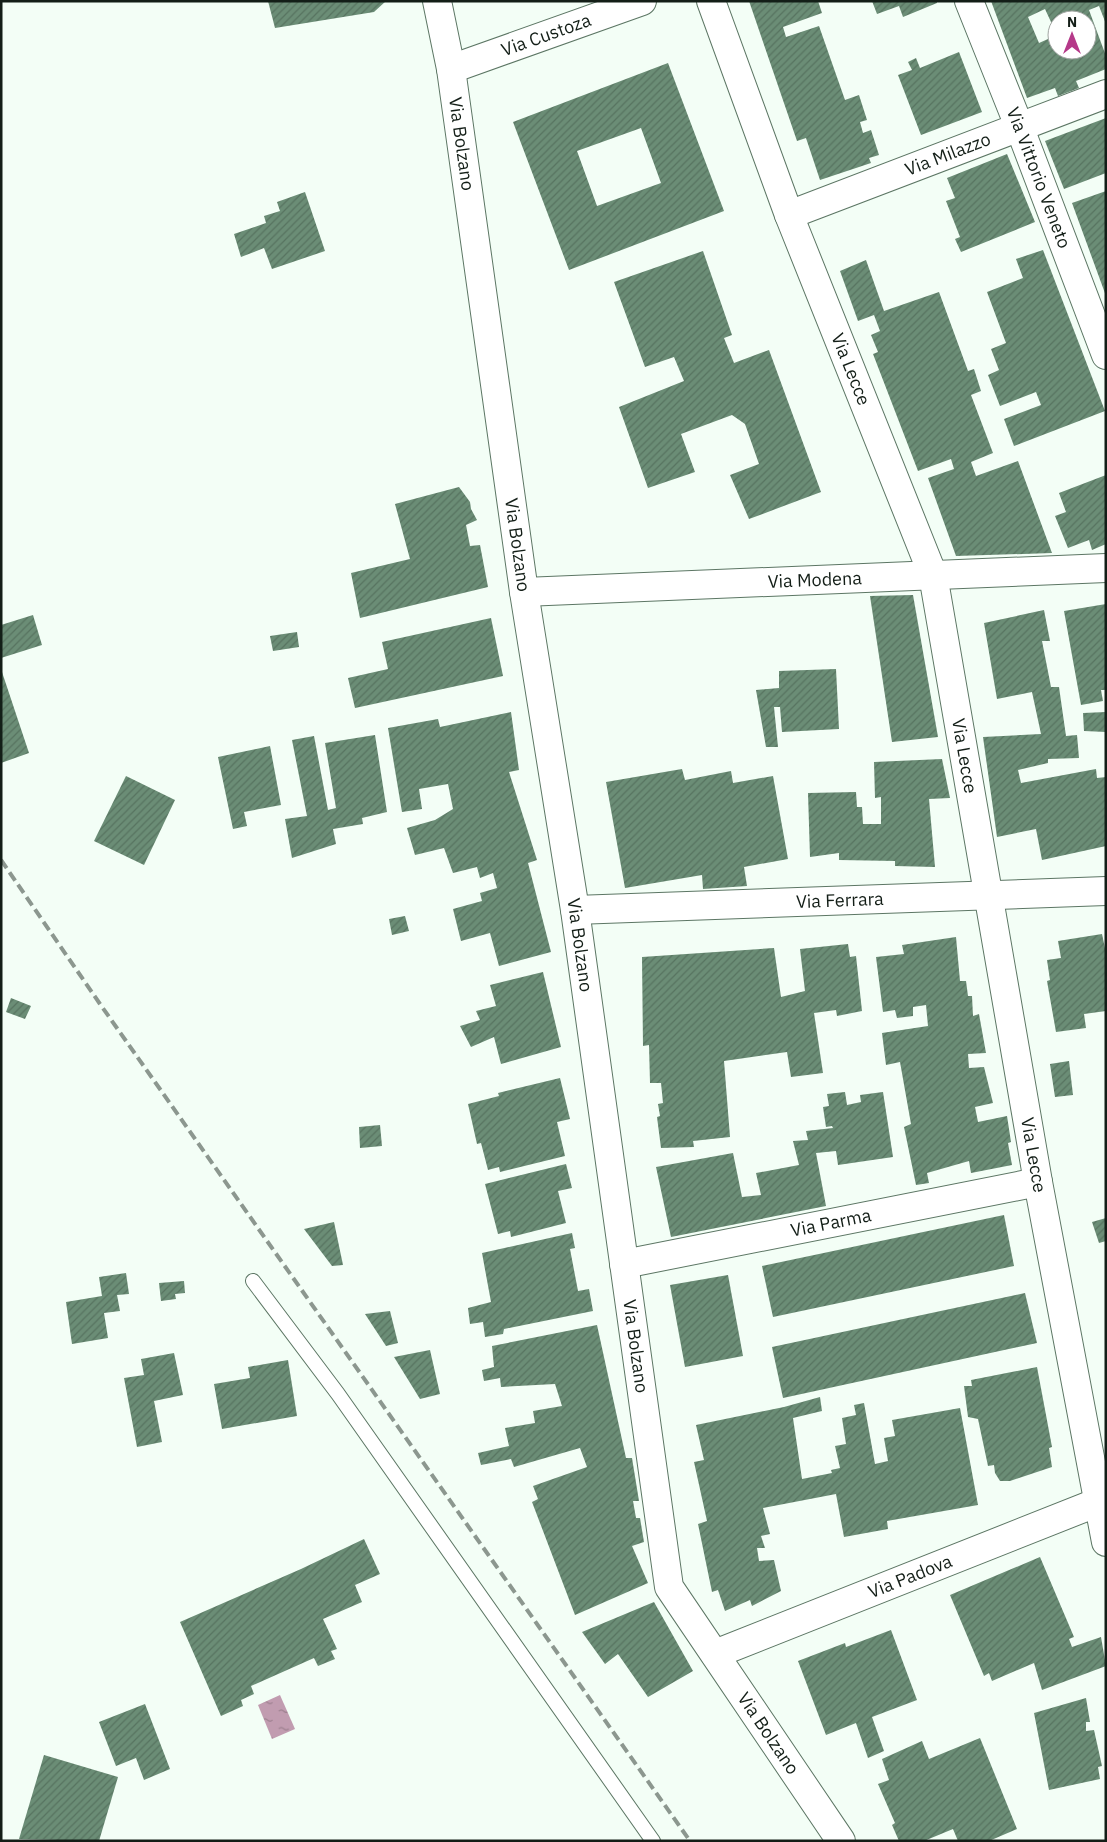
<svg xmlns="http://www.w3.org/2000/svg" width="1107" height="1842" font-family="'IBM Plex Sans',sans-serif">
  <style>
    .water { fill: url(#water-ripples) }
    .building { fill: url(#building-hatch); fill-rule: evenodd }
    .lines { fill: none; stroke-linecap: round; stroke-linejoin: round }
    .lane-casing { stroke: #5c7664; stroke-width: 16 }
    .street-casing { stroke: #5c7664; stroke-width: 30 }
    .secondary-casing { stroke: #5c7664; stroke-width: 30 }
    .lane { stroke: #fff; stroke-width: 14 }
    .street { stroke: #fff; stroke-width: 28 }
    .secondary { stroke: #fff; stroke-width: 28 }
    .rail { stroke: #8c978f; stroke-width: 4; stroke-dasharray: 10 5; stroke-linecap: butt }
    .labels { text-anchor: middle; stroke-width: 4; stroke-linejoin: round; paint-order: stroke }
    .street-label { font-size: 18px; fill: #131e17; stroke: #fff }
  </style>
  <defs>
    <pattern id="water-ripples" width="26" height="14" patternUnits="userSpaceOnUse" patternTransform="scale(1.25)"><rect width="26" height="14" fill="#c19cb0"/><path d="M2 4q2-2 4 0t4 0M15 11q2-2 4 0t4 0" fill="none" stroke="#9c7f8e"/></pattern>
    <pattern id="building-hatch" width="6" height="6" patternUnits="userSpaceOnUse" patternTransform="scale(1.25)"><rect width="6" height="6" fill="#6b8d76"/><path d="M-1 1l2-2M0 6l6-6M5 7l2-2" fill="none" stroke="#577360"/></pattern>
  </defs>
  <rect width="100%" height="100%" fill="#f3fef6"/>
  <polygon class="water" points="280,1695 295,1729 272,1739 258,1705"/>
  <g class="building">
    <polygon points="268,1 386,1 374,12 275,28"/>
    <polygon points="749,1 818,1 822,13 783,27 786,37 819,26 845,100 859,95 867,120 860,122 863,133 871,130 879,155 869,158 871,163 820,180 806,138 797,141"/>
    <polygon points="872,1 937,1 937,3 903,17 899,6 877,14"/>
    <path d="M 991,1 L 1106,1 L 1106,24 L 1099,6 L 1089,10 L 1106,56 L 1106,69 L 1076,81 L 1079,88 L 1058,96 L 1055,88 L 1027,98 ZM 1045,9 L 1057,35 L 1039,43 L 1028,17 ZM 1057,20 L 1087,20 L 1087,50 L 1057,50 Z"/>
    <polygon points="959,52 982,112 921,135 898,75 912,70 908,62 916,58 920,68"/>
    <path d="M 668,63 L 724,211 L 569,270 L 513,122 ZM 641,128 L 661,183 L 597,206 L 577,151 Z"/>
    <polygon points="1106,118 1106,173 1064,189 1045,141"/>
    <polygon points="1007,154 1035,222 961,252 955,239 960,237 946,201 955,198 947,178"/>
    <polygon points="1106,191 1106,296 1072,203"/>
    <polygon points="305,192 325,251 272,269 264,248 241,257 234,234 266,223 264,216 280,211 277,202"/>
    <polygon points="1043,250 1105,411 1014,446 1004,419 1041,405 1036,392 1000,406 988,375 999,370 991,349 1006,343 987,292 1023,278 1016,259"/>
    <polygon points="703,251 732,335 724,338 734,363 769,350 821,492 749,519 730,475 759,464 745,424 732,415 681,434 695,472 648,488 619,407 684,381 674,357 645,367 614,282"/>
    <polygon points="866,260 884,311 939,292 968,371 974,369 981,391 971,395 993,453 971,462 976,476 1018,461 1052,553 956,556 928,478 954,469 951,459 918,471 873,354 878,352 871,335 880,331 874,315 858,321 840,271"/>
    <polygon points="1106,475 1106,544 1092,550 1089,540 1068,548 1055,516 1066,512 1059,493"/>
    <polygon points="459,487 470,502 471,509 477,520 466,525 470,546 480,545 488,587 360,618 351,573 410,559 395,504"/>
    <polygon points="913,595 938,737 892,742 870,596"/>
    <polygon points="1106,604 1106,690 1101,690 1103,701 1081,705 1064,611"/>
    <polygon points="1044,610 1050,641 1042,641 1051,687 1059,687 1066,736 1077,735 1079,758 1048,759 1048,763 1018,770 1021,783 1096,769 1097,778 1106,777 1106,846 1042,860 1036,829 997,837 983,737 1041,734 1032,692 997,699 984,623"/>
    <polygon points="33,615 42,645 1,658 1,625"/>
    <polygon points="491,618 503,676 355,708 348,678 388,669 382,642"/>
    <polygon points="297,632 299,647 273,651 270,636"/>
    <polygon points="1,669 29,753 1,763"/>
    <polygon points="836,669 839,729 782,732 780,707 774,707 778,747 766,747 756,690 779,688 779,671"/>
    <polygon points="511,712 519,770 509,772 537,860 528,863 551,952 499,966 490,933 461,941 453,909 482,901 480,893 497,888 493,873 480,878 477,867 453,873 444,848 415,855 407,828 435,820 453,809 448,784 419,789 422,809 402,812 388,728 438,719 440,727"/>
    <polygon points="1106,712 1106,732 1084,731 1083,713"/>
    <polygon points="375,735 387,812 362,818 363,824 333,829 336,844 292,858 285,819 307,816 292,740 314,736 328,810 336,808 325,743"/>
    <polygon points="270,746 281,805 244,812 247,826 233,829 218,757"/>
    <polygon points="942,759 950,798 929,799 935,867 895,866 895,861 839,860 839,853 810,857 808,793 856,792 857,807 862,807 863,824 881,824 881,797 875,798 874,762"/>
    <polygon points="682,769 685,780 731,771 733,783 773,776 788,859 744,867 747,886 703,889 702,875 625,888 606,782"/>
    <polygon points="126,776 175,800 144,865 94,841"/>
    <polygon points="405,916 409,931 392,935 389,919"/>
    <polygon points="1102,934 1106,953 1106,1011 1084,1014 1086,1028 1056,1032 1047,981 1050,980 1047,960 1061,958 1058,941"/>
    <polygon points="956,937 960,981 966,981 968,996 972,996 973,1016 979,1014 986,1053 968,1054 969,1068 984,1067 993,1103 975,1107 978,1122 1007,1116 1011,1142 1008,1143 1012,1165 971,1173 969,1161 927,1173 929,1183 916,1185 904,1127 911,1124 900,1062 886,1065 882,1033 928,1026 926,1005 913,1007 913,1016 897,1018 895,1010 883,1012 876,957 904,954 902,945"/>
    <polygon points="848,944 850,957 856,956 862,1011 837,1016 836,1010 814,1013 823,1073 791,1077 787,1052 724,1061 730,1137 693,1141 694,1147 661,1148 657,1117 660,1116 658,1104 663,1103 661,1083 650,1083 649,1045 643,1046 642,957 774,948 781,997 805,991 800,949"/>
    <polygon points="543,972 561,1047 501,1064 494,1037 471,1047 460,1026 480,1020 476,1011 496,1006 490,985"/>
    <polygon points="11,998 31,1006 25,1019 6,1012"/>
    <polygon points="1069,1061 1073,1095 1055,1097 1050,1064"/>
    <polygon points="560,1078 570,1119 557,1122 565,1156 500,1172 499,1167 488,1170 481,1143 477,1144 468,1104 499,1096 498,1093"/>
    <polygon points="845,1092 847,1105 861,1102 860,1095 883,1092 893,1157 838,1165 836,1151 816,1153 826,1206 671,1237 656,1167 733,1153 742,1197 761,1195 756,1173 799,1165 793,1141 808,1140 806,1131 833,1128 832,1126 826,1127 823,1107 829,1106 827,1094"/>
    <polygon points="380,1125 382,1146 360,1148 359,1127"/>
    <polygon points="566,1164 572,1188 558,1191 566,1223 511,1237 510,1231 498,1234 485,1184"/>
    <polygon points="1004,1215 1014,1266 773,1317 762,1266"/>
    <polygon points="1106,1218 1106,1241 1099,1243 1092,1222"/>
    <polygon points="334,1222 343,1265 332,1266 304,1229"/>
    <polygon points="572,1233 575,1248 570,1249 578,1291 589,1289 593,1311 504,1329 503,1334 485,1337 483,1322 470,1324 468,1308 491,1302 482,1253"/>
    <polygon points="126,1273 129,1294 117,1295 120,1311 104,1313 108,1338 72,1344 66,1302 102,1296 99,1277"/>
    <polygon points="728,1275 743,1356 685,1367 670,1285"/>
    <polygon points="184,1281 185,1293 175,1294 176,1299 161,1301 159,1283"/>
    <polygon points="1025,1293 1037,1343 783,1398 772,1347"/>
    <polygon points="390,1311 398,1343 386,1346 365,1314"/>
    <polygon points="597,1325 626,1458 632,1458 639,1501 633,1501 636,1518 640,1518 644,1542 632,1546 648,1583 575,1615 532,1502 538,1499 533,1486 587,1467 580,1448 514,1467 511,1459 481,1465 478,1453 509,1446 505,1428 535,1423 533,1411 562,1406 555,1384 501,1387 500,1378 484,1381 482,1370 494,1367 492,1346"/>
    <polygon points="430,1350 440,1394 420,1399 394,1357"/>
    <polygon points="174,1353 183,1395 154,1401 162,1442 137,1447 124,1378 144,1375 141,1359"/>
    <polygon points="288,1360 297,1416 222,1429 214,1384 250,1378 248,1367"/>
    <polygon points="1037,1367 1052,1447 1049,1448 1052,1467 1010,1481 1000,1481 995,1473 994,1465 988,1466 978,1419 968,1417 964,1386 972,1386 971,1380"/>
    <polygon points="820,1397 822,1411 793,1418 802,1479 832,1473 831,1470 840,1468 835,1446 846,1444 842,1418 856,1415 854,1405 864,1403 875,1464 888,1461 884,1438 895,1436 892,1420 960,1408 978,1505 887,1521 888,1529 844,1537 836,1494 763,1508 770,1534 761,1536 765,1548 757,1548 759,1561 774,1560 781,1591 752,1606 750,1600 725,1611 718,1590 712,1592 698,1524 707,1521 694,1462 704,1460 696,1425 784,1407"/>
    <polygon points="364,1539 380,1574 355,1585 362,1602 323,1619 337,1649 331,1651 335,1659 318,1666 314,1658 251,1686 254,1694 241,1700 243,1706 221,1716 180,1622 301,1569"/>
    <polygon points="1040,1557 1074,1637 1069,1639 1072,1647 1101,1637 1106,1666 1042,1690 1034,1663 992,1681 989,1673 984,1676 950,1595"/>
    <polygon points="654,1602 693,1671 648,1697 618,1654 605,1664 582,1632"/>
    <polygon points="891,1630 917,1700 872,1717 884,1751 868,1758 856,1723 826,1735 798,1661 845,1643 846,1647"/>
    <polygon points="1086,1698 1090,1722 1086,1722 1086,1731 1094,1730 1102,1766 1098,1767 1100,1779 1049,1790 1034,1713"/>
    <polygon points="145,1704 170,1769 144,1780 136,1758 116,1766 99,1722"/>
    <polygon points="980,1738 1017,1829 989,1841 958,1841 953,1829 924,1841 899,1841 892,1825 895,1823 878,1784 889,1780 882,1759 922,1741 929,1759"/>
    <polygon points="44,1755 118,1777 99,1841 19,1839"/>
  </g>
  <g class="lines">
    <g class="lane-casing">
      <polyline id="lane" points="253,1281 338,1394 653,1841"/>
    </g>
    <g class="street-casing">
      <g id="street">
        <path id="s1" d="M 711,1 L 789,215 L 933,575 L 1038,1182 L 1106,1542"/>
        <path id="s2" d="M 969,1 L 1019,126 L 1106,355"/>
        <path id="s3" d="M 451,69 L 642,1"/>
        <path id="s4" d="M 789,215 L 1106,94"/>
        <path id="s5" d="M 524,592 L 1106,568"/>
        <path id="s6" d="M 575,910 L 1106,891"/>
        <path id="s7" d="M 624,1264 L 1038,1182"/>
        <path id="s8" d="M 715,1654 L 1106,1499"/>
      </g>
    </g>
    <g class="secondary-casing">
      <g id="secondary">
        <path id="s9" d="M 437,1 L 451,69 L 524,592 L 575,910 L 669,1587 L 841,1841"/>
      </g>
    </g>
    <use href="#lane" class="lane"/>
    <use href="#street" class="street"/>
    <use href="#secondary" class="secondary"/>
    <polyline class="rail" points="1,860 100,1004 690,1841"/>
  </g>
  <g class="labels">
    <g class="street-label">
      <text dy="6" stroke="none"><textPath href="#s3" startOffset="101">Via Custoza</textPath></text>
      <text dy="6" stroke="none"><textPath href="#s9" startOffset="145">Via Bolzano</textPath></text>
      <text dy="6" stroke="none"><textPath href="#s4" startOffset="170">Via Milazzo</textPath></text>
      <text dy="6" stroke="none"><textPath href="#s2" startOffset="190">Via Vittorio Veneto</textPath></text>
      <text dy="6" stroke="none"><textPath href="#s1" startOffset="394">Via Lecce</textPath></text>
      <text dy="6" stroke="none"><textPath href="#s9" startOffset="550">Via Bolzano</textPath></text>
      <text dy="6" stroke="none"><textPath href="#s5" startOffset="291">Via Modena</textPath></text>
      <text dy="6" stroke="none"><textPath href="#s1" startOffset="799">Via Lecce</textPath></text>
      <text dy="6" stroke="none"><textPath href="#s6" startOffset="265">Via Ferrara</textPath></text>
      <text dy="6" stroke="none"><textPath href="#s9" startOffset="955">Via Bolzano</textPath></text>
      <text dy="6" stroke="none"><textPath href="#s1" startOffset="1204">Via Lecce</textPath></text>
      <text dy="6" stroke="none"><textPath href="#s7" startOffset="211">Via Parma</textPath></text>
      <text dy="6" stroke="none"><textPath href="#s9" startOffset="1360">Via Bolzano</textPath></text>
      <text dy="6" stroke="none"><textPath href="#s8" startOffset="210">Via Padova</textPath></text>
      <text dy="6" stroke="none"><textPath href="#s9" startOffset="1780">Via Bolzano</textPath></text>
    </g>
  </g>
  <rect width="1107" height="1842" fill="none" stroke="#131e17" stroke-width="5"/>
  <g transform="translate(1072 35)"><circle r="24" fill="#ffffff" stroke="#a1a5a2"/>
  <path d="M0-4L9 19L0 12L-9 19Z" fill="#b53989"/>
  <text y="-8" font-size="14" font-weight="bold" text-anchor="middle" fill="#131e17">N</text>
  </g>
</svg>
